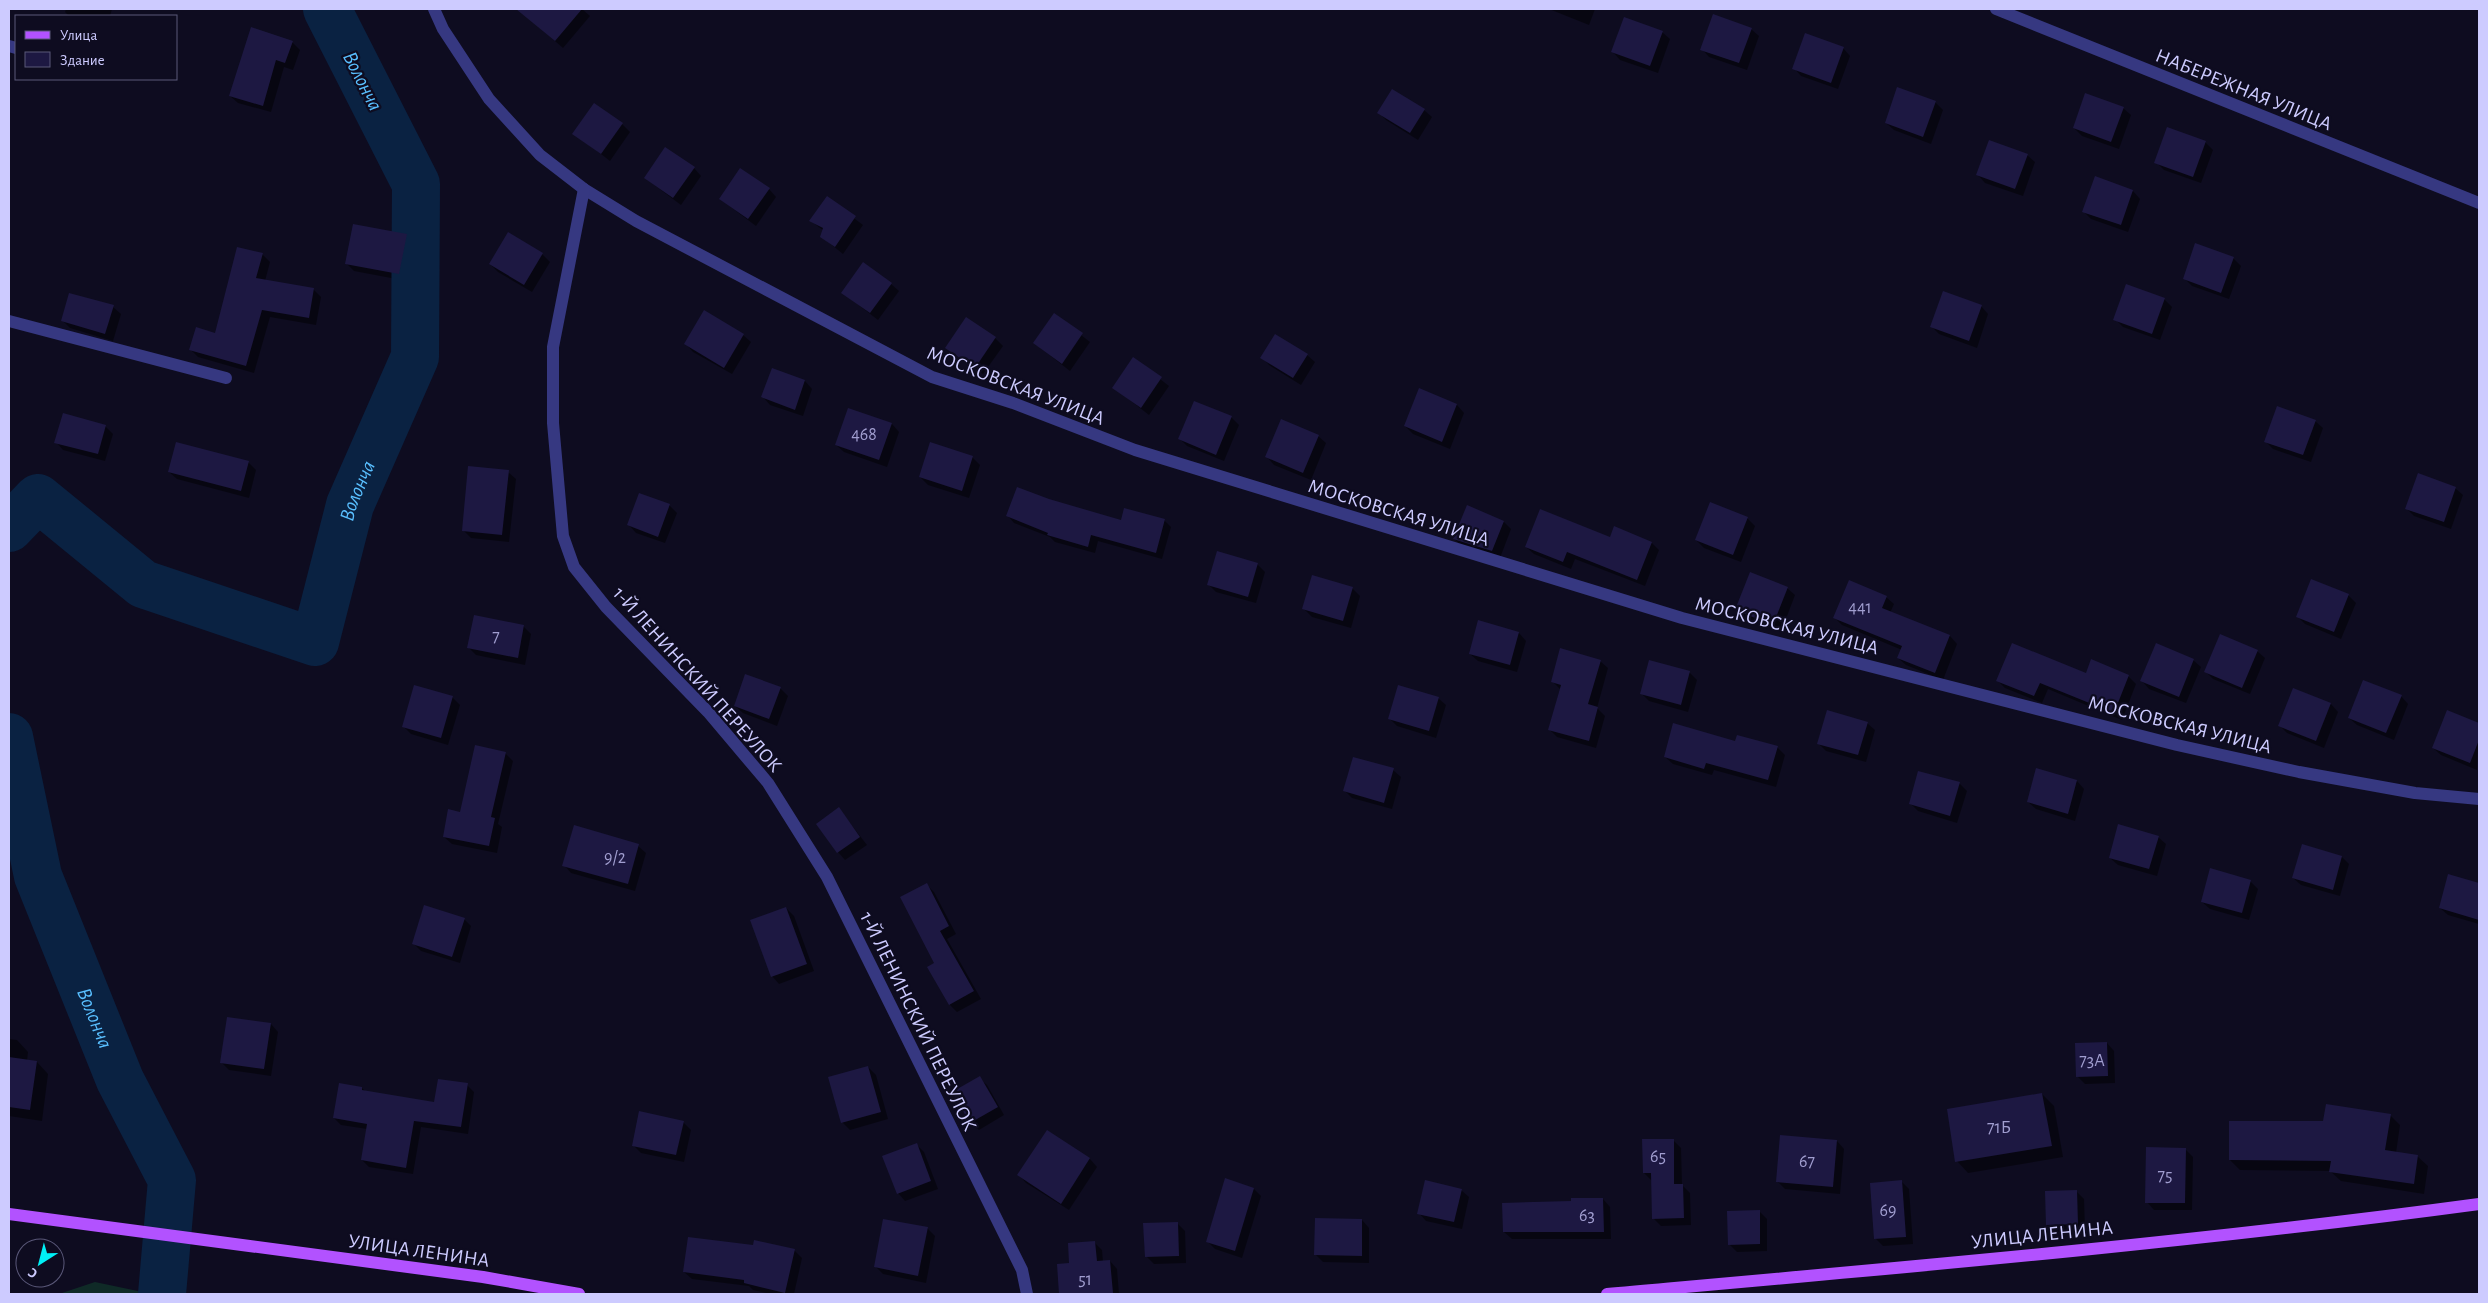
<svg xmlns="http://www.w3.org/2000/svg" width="2488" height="1303" font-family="'Alegreya Sans',sans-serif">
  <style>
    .green { fill: #0f2a27 }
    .shadow { fill: #0007 }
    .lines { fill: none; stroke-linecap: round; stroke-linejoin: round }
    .river { stroke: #0a2242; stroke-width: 48 }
    .building { fill: #1d1842 }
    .minor { stroke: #363881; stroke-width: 12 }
    .major { stroke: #b252ff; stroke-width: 12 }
    .labels { text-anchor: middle; stroke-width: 4.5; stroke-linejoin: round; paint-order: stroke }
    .number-label { font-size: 18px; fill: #a19ed0 }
    .street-label { font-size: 20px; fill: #cdcbff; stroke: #0e0c20 }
    .water-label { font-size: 21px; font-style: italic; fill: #59bfff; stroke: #0e0c20 }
  </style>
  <rect width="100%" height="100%" fill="#0e0c20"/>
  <polygon class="green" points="95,1282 152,1294 59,1294"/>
  <g class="shadow">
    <polygon points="66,9 112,9 110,16 69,16 65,12"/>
    <polygon points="529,9 582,9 590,16 563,48 525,15"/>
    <polygon points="1549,9 1595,9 1589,25"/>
    <polygon points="1751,29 1759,36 1747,70 1709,57 1702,49"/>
    <polygon points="1662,32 1670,39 1658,73 1620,60 1613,52"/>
    <polygon points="292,42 300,50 293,70 284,67 271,112 238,103 230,96"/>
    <polygon points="1843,48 1850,56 1838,89 1801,76 1794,68"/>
    <polygon points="1935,102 1943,110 1931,144 1894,130 1886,123"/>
    <polygon points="2123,108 2131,115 2119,149 2082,136 2074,128"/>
    <polygon points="1424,110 1432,117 1418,140 1386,120 1379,113"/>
    <polygon points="622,124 630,132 610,161 574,133"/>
    <polygon points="2205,142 2213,150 2201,183 2164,170 2156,162"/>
    <polygon points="2027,155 2035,162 2023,196 1985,183 1978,175"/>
    <polygon points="694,168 701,176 681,205 645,178"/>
    <polygon points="769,189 776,197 756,226 720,199"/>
    <polygon points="2133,191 2140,199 2128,232 2091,219 2083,211"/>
    <polygon points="827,198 863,225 843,254 822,237 824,231 811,221"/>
    <polygon points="508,234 542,254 550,262 532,292 498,272 490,264"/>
    <polygon points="407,236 414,243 407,281 354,271 346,263"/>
    <polygon points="262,254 270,262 265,281 313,289 321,297 316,325 270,317 254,373 198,357 190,349 216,334"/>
    <polygon points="2233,258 2241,266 2229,299 2192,286 2184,278"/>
    <polygon points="891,284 899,291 878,320 843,293"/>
    <polygon points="2164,299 2172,307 2160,340 2123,327 2115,319"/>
    <polygon points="1981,306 1988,314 1977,348 1939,334 1932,327"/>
    <polygon points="113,307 121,314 113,341 70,328 62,320"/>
    <polygon points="1054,314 1090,342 1070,371 1034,343"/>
    <polygon points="743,335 751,342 732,374 693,352 686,344"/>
    <polygon points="995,338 1003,346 983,374 947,347"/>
    <polygon points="1307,355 1315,362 1301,385 1269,365 1262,357"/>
    <polygon points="1133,358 1169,386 1149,415 1113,387"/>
    <polygon points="773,370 805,381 812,389 803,416 770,405 763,397"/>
    <polygon points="1420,390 1457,405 1464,413 1450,449 1413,434 1405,426"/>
    <polygon points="848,410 892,424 899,432 887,467 844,452 836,445"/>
    <polygon points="1231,417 1239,425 1224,461 1187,446 1180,439"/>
    <polygon points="2315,421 2323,428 2311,462 2273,449 2265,441"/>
    <polygon points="105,426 113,434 105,461 63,450 56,442"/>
    <polygon points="1318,436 1326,443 1311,480 1274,465 1267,457"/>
    <polygon points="972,457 980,465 969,498 928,485 920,477"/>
    <polygon points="248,462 256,470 249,498 177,479 169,472"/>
    <polygon points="508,472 516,479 509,542 471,538 463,530"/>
    <polygon points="2455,488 2463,495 2451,529 2414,516 2406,508"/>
    <polygon points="1049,500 1122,521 1164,520 1171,527 1162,559 1098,541 1095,553 1055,542 1050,537 1014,523 1008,516"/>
    <polygon points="669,505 677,513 665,543 636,533 629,525"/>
    <polygon points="1467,507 1504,522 1511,529 1500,558 1462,546 1454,539"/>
    <polygon points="1747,518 1755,526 1741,562 1704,548 1696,540"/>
    <polygon points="1610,538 1652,543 1659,550 1645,586 1575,559 1571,569 1534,554 1526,547"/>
    <polygon points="1257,564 1265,572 1256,603 1216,592 1209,585"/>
    <polygon points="1352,588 1360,596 1351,628 1312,617 1304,609"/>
    <polygon points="1787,588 1795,595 1781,632 1744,617 1736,609"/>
    <polygon points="2348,595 2356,603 2341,639 2305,624 2297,616"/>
    <polygon points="1886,597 1894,604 1890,613 1950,636 1957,644 1943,680 1906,665 1898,658 1902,650 1842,625 1835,618"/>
    <polygon points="523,626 531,634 525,665 476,655 469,648"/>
    <polygon points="1519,633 1526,641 1517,672 1478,661 1470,654"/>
    <polygon points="2257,651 2265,658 2250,694 2213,679 2206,672"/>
    <polygon points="2193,660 2201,667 2186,703 2149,689 2142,681"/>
    <polygon points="1600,661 1608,668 1597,708 1605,716 1596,748 1557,737 1549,729 1560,689 1552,681"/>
    <polygon points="1650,661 1690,673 1697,680 1688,712 1649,701 1641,693"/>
    <polygon points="2087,674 2128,676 2136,684 2122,720 2048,689 2042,703 2005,688 1998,681"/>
    <polygon points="780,688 788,696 777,726 743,713 735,706"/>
    <polygon points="2294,689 2331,704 2338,712 2324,748 2287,733 2279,725"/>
    <polygon points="2401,696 2408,704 2394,740 2357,725 2349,718"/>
    <polygon points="452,697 460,705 448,745 411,734 403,726"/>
    <polygon points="1438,698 1446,705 1436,738 1397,726 1390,719"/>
    <polygon points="2448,711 2479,724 2477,770 2441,755 2433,748"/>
    <polygon points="1867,723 1875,730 1866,762 1826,751 1819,744"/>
    <polygon points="1736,742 1777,747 1785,755 1776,787 1714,770 1712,775 1673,764 1665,757"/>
    <polygon points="505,753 513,761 498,824 502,827 497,853 452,844 444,837"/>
    <polygon points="1393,770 1401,777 1392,809 1352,798 1345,791"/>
    <polygon points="2077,781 2084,789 2075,821 2036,809 2028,802"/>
    <polygon points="1959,783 1967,791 1957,823 1918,811 1911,804"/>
    <polygon points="839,809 867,845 845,860 838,852"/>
    <polygon points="2158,837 2166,844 2157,876 2118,865 2110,858"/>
    <polygon points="638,846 646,853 635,891 571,873 564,865"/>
    <polygon points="2342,857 2349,864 2340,896 2301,885 2293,878"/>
    <polygon points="2449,876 2479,884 2479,924 2448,915 2440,908"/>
    <polygon points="2250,881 2258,889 2249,920 2210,909 2202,902"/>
    <polygon points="927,885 934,892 956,934 947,939 981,999 957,1012 950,1005 936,963"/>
    <polygon points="786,908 794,916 814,971 779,984 772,976"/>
    <polygon points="464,919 471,926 460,963 421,951 413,943"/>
    <polygon points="271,1024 278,1032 271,1076 229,1070 221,1062"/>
    <polygon points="9,1039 17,1040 28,1052 27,1061 37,1062 48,1074 42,1121 9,1116"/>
    <polygon points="2107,1043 2114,1051 2115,1083 2085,1084 2077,1076"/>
    <polygon points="868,1067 876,1075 888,1119 850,1130 842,1122"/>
    <polygon points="979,1078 987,1085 1004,1115 979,1130 971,1123 954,1093"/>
    <polygon points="467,1085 474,1092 468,1134 421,1127 413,1174 369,1167 362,1160 367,1129 341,1125 334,1118 362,1088 366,1092 436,1103"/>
    <polygon points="2042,1094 2054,1106 2063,1157 1968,1173 1957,1161"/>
    <polygon points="2390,1115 2400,1125 2396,1153 2417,1156 2428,1166 2424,1194 2341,1181 2330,1171 2240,1170 2230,1160 2324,1122"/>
    <polygon points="683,1122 691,1130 684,1162 641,1153 633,1145"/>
    <polygon points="1047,1132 1090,1159 1097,1167 1069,1210 1026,1183 1019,1175"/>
    <polygon points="1673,1140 1681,1148 1682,1185 1690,1193 1691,1225 1661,1226 1653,1218 1652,1181 1644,1173"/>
    <polygon points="1837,1141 1844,1149 1840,1194 1785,1189 1777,1181"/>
    <polygon points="916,1144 924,1152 938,1189 905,1201 898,1193"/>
    <polygon points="2185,1149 2193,1157 2192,1210 2154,1210 2147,1202"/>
    <polygon points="1901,1181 1909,1189 1913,1244 1883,1246 1875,1238"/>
    <polygon points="1254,1189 1261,1196 1242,1258 1215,1249 1207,1241"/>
    <polygon points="1461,1190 1469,1197 1462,1229 1426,1221 1419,1213"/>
    <polygon points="2077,1192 2084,1199 2085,1231 2055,1232 2047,1225"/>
    <polygon points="1603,1199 1610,1207 1611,1239 1512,1239 1504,1232 1572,1202"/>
    <polygon points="1759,1211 1767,1219 1767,1251 1737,1252 1729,1244"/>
    <polygon points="1362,1220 1369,1228 1369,1263 1323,1262 1316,1255"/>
    <polygon points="1177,1223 1185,1231 1186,1263 1154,1264 1146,1256"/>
    <polygon points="927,1228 935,1236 926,1283 883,1274 875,1266"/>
    <polygon points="755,1241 795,1251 802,1258 794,1294 770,1294 753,1290 749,1286 692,1279 684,1272 754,1247"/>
    <polygon points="1095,1243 1102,1250 1103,1262 1110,1261 1117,1269 1119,1294 1061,1294 1059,1265 1071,1264"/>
  </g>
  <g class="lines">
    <g class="river">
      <path id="s1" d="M 9,528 L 38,498 L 143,584 L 315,642 L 350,505 L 415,357 L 416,184 L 327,9"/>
      <path id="s2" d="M 9,737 L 38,876 L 120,1080 L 172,1180 L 162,1294"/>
    </g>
  </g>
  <g class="building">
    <polygon points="516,9 582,9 555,41"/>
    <polygon points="1713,14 1752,28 1739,63 1700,50"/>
    <polygon points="1624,17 1663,31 1650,66 1611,52"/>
    <polygon points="251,27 293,41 285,63 276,60 263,106 229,96"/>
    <polygon points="1805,33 1844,47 1831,83 1792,69"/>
    <polygon points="1897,87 1936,101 1923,137 1885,123"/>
    <polygon points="1392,89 1425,109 1410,133 1377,113"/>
    <polygon points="2085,93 2124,107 2111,142 2073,128"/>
    <polygon points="594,103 623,123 601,154 572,134"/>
    <polygon points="2167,127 2206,141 2193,177 2154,163"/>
    <polygon points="1989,140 2028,154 2015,189 1976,175"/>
    <polygon points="665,147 695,167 673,198 644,178"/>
    <polygon points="740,168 770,188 748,219 719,199"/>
    <polygon points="2095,176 2133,190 2121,225 2082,212"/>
    <polygon points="827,196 856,216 835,247 820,237 823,228 809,221"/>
    <polygon points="353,224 407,234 399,274 345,264"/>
    <polygon points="508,232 543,253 524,285 489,264"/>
    <polygon points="2195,243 2234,257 2221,293 2183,279"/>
    <polygon points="237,247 263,253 256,278 314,288 309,318 262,310 246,366 189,350 196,327 215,333"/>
    <polygon points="863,262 892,283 870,313 841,293"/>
    <polygon points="2126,284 2165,298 2152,334 2113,320"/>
    <polygon points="1943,291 1982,305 1969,341 1930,327"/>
    <polygon points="69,293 114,305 105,334 61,321"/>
    <polygon points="704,310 744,334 724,368 684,344"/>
    <polygon points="1054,313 1083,333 1062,364 1033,343"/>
    <polygon points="966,317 996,337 975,368 945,348"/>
    <polygon points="1275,334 1308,354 1293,378 1260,358"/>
    <polygon points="1133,357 1162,377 1141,408 1112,388"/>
    <polygon points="772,368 805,380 795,410 761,397"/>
    <polygon points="1419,388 1457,404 1442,442 1404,426"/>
    <polygon points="1194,401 1232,416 1216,455 1178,439"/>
    <polygon points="2277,406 2316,420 2303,455 2264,442"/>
    <polygon points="848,408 892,423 879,460 835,445"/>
    <polygon points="63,413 106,425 98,454 54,443"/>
    <polygon points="1281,419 1319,435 1303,473 1265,457"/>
    <polygon points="176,442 249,461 241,491 168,472"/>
    <polygon points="930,442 973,456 962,491 919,477"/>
    <polygon points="468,466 509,470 502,535 462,531"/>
    <polygon points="2418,473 2456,487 2444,522 2405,509"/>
    <polygon points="1017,487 1049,499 1121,520 1124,508 1165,519 1156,553 1091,535 1088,547 1047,535 1048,533 1006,516"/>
    <polygon points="639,493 670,504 658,537 627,525"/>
    <polygon points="1710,502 1748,517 1733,555 1695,540"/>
    <polygon points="1467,505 1504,521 1492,551 1453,539"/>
    <polygon points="1540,509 1610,537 1614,526 1652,542 1637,580 1567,552 1563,562 1525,547"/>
    <polygon points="1217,551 1258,563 1248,597 1207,585"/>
    <polygon points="1750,572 1788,587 1773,625 1735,610"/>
    <polygon points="1312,575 1353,587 1343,621 1302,609"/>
    <polygon points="2311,579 2349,594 2334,632 2296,617"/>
    <polygon points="1849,580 1887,596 1882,608 1950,635 1935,673 1897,658 1902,646 1833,618"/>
    <polygon points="474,615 524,625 518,658 467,648"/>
    <polygon points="1478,620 1519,632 1510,665 1469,654"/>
    <polygon points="2220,634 2258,650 2242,688 2204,672"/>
    <polygon points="2012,643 2086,673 2091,659 2129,675 2114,713 2040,683 2034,696 1996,681"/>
    <polygon points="2156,643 2194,659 2179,697 2140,681"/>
    <polygon points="1560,648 1601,660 1588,704 1598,707 1589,741 1548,730 1561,685 1551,682"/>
    <polygon points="1649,660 1690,671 1681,705 1640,694"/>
    <polygon points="745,674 781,687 769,719 734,706"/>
    <polygon points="2363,680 2402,695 2386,733 2348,718"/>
    <polygon points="414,685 453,696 441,738 402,727"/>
    <polygon points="1398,685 1439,697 1429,731 1388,719"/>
    <polygon points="2293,688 2331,703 2316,741 2278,726"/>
    <polygon points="1827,710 1868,722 1858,755 1817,744"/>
    <polygon points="2447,710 2479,723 2479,740 2470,763 2432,748"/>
    <polygon points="1673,723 1735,741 1737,735 1778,746 1768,780 1706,763 1704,769 1664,757"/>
    <polygon points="475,745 506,752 491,817 495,818 489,846 443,837 448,809 460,812"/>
    <polygon points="1353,757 1394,768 1384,803 1343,791"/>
    <polygon points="2036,768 2077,780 2068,814 2027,802"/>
    <polygon points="1918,771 1960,782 1950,816 1909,804"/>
    <polygon points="839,807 860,837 837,853 816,824"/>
    <polygon points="2118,824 2159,836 2149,869 2109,858"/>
    <polygon points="574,825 639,844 628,884 562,866"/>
    <polygon points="2302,844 2342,856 2333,890 2292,878"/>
    <polygon points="2210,868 2251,880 2242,913 2201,902"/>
    <polygon points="2448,874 2479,883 2479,920 2439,908"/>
    <polygon points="927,883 949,926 940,931 974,991 949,1005 927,967 934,963 900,897"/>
    <polygon points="424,905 465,918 452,957 412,944"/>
    <polygon points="786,907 807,964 771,977 750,920"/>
    <polygon points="227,1017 271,1023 264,1069 220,1063"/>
    <polygon points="2107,1042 2108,1076 2076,1077 2075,1043"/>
    <polygon points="9,1057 37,1061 30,1110 9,1107"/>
    <polygon points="868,1066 881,1112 841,1123 828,1077"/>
    <polygon points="980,1076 998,1107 970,1123 952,1092"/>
    <polygon points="438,1079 468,1083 461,1127 414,1121 406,1168 361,1160 367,1124 333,1118 339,1083 362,1087 362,1090 434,1102"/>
    <polygon points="2042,1093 2052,1146 1955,1162 1947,1109"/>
    <polygon points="2326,1104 2391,1114 2385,1150 2418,1155 2414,1184 2329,1172 2331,1161 2229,1160 2229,1121 2323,1121"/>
    <polygon points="639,1111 684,1121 676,1155 632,1146"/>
    <polygon points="1047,1130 1090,1158 1061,1204 1017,1175"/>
    <polygon points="1780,1135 1837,1140 1833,1187 1776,1182"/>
    <polygon points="1642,1139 1674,1139 1674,1184 1683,1184 1684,1218 1652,1219 1651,1173 1643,1173"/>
    <polygon points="917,1143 931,1181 897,1194 882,1156"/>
    <polygon points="2146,1147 2186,1148 2185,1203 2145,1203"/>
    <polygon points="1225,1178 1254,1188 1235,1251 1206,1242"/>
    <polygon points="1425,1180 1462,1189 1454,1222 1417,1214"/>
    <polygon points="1902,1180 1906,1237 1874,1239 1870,1183"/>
    <polygon points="2077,1190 2078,1224 2046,1225 2045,1191"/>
    <polygon points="1571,1198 1603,1198 1604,1232 1503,1232 1502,1203 1571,1201"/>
    <polygon points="1760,1210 1760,1244 1728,1245 1727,1211"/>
    <polygon points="1315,1218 1362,1219 1362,1256 1314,1255"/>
    <polygon points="883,1219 928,1227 918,1276 874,1267"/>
    <polygon points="1178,1222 1179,1256 1145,1257 1143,1223"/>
    <polygon points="688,1237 753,1245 754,1240 795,1249 785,1293 744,1283 744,1280 683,1272"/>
    <polygon points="1095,1241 1097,1261 1110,1260 1113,1293 1059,1294 1057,1264 1069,1263 1068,1243"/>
  </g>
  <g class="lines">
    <g class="minor">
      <polyline points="434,9 443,29 489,99 540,155 584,189 636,221 932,377 1013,403 1135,450 1682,618 2177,745 2299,772 2415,793 2479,799"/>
      <polyline points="1996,9 2479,203"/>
      <polyline points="9,46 16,48"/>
      <polyline points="584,189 553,347 553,423 563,536 574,567 606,607 708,712 768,783 827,877 1022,1270 1027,1294"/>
      <polyline points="9,321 226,378"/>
    </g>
    <g class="major">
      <polyline points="9,1214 483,1277 579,1294"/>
      <path d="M 1607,1294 C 1898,1268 2190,1243 2479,1204"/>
    </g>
  </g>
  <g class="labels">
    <g class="number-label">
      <text x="864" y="440">468</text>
      <text x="1860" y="613">441</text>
      <text x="496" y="642">7</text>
      <text x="615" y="863">9/2</text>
      <text x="2092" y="1066">73А</text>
      <text x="1999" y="1133">71Б</text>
      <text x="1658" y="1162">65</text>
      <text x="1807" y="1167">67</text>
      <text x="2165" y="1181">75</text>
      <text x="1888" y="1216">69</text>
      <text x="1587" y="1221">63</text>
      <text x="1085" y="1285">51</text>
    </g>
    <g class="street-label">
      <text transform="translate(2244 89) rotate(22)" y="7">НАБЕРЕЖНАЯ УЛИЦА</text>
      <text transform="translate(1016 385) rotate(21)" y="7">МОСКОВСКАЯ УЛИЦА</text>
      <text transform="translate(1399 512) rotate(17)" y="7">МОСКОВСКАЯ УЛИЦА</text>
      <text transform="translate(1787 625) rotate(14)" y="7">МОСКОВСКАЯ УЛИЦА</text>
      <text transform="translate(698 679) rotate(48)" y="7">1-Й ЛЕНИНСКИЙ ПЕРЕУЛОК</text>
      <text transform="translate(2180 724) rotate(14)" y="7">МОСКОВСКАЯ УЛИЦА</text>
      <text transform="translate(919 1021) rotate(64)" y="7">1-Й ЛЕНИНСКИЙ ПЕРЕУЛОК</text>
      <text transform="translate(2042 1234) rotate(-6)" y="7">УЛИЦА ЛЕНИНА</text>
      <text transform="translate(419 1250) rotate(8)" y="7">УЛИЦА ЛЕНИНА</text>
    </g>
    <g class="water-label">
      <text transform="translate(363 81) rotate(63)" y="7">Волонча</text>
      <text dy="7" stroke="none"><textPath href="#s1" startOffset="516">Волонча</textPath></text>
      <text dy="7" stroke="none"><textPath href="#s2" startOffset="295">Волонча</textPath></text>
    </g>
  </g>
  <rect width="2488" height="1303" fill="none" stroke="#cdcbff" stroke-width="20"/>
  <rect x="15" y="15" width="162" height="65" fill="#0e0c20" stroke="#5a5879"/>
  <rect x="25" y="31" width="25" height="8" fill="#b252ff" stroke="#5a5879"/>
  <text x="60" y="40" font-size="15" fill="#cdcbff">Улица</text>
  <rect x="25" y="52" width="25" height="15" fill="#1d1842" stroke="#5a5879"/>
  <text x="60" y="65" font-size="15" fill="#cdcbff">Здание</text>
  <g transform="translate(40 1263) rotate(216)"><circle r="24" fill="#0e0c20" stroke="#5a5879"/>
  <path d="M0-4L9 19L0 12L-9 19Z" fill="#00f0f6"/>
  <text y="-8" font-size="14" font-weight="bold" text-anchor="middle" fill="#cdcbff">С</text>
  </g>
</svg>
